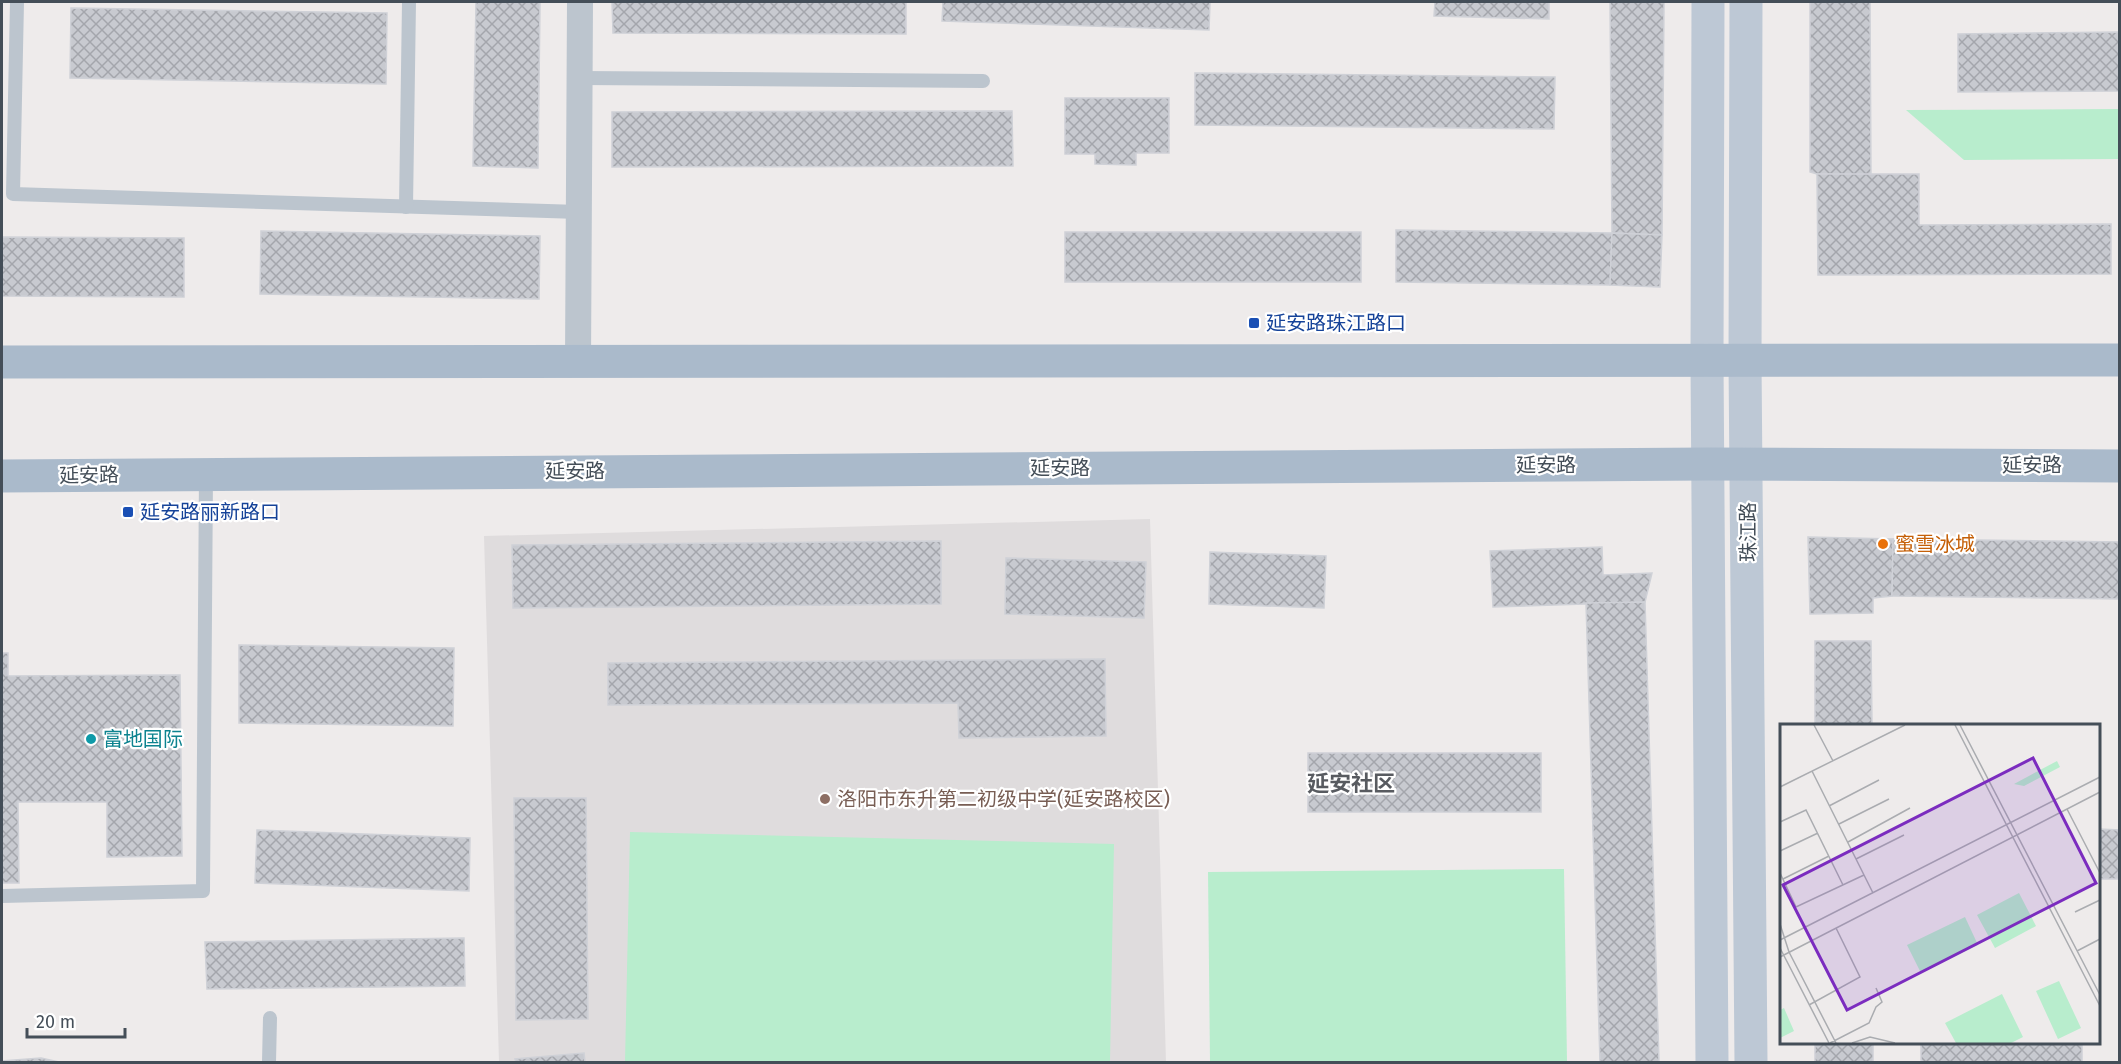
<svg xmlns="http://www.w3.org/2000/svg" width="2121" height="1064" font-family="'Fira Sans','Noto Sans SC',sans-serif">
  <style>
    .education { fill: #dfdcdd }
    .green { fill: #b8edcd }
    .building { fill: url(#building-cross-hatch); stroke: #cfd1d7; stroke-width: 1.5 }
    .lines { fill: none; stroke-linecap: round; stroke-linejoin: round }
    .service { stroke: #bcc5ce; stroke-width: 14 }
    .minor { stroke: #bcc5ce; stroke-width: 26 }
    .secondary { stroke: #bdc8d5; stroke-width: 33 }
    .primary { stroke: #aabacb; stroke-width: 33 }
    .transit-dot { fill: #1a4fb4; stroke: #fff; stroke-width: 2 }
    .food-dot { fill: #e8710a; stroke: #fff; stroke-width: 2 }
    .culture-dot { fill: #0f9aa8; stroke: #fff; stroke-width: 2 }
    .education-dot { fill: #8d6e63; stroke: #fff; stroke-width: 2 }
    .labels { text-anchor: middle; stroke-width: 4.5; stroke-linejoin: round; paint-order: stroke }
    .transit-label { font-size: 20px; fill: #164399; stroke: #fff; text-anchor: start }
    .street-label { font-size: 20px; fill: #444e58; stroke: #fff }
    .food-label { font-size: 20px; fill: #c56008; stroke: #fff; text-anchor: start }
    .culture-label { font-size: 20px; fill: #0d838f; stroke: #fff; text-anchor: start }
    .education-label { font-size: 20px; fill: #785e54; stroke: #fff; text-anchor: start }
    .quarter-label { font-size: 22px; font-weight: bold; fill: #585b60; stroke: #fff }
    .inset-road { fill: none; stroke: #aaacb0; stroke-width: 1.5 }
    .view { fill: #7b2cbf; fill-opacity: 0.15; stroke: #7b2cbf; stroke-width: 3 }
    .inset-edge { fill: none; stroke: #444e58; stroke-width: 3 }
  </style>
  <defs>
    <pattern id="building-cross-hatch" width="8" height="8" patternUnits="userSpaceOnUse" patternTransform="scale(1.5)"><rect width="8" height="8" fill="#c8cad0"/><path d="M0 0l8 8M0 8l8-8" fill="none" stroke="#a4a6ac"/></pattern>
  </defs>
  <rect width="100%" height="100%" fill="#eeebeb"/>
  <polygon class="education" points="1150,519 1166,1062 499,1062 484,536"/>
  <g class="green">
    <polygon points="2119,109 2119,159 1964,160 1906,110"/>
    <polygon points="630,832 1114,844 1110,1062 625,1062"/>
    <polygon points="1564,869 1567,1062 1210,1062 1208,872"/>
  </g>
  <g class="building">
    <polygon points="476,2 540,2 538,168 473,166"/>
    <polygon points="612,2 906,2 906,34 613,33"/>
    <polygon points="943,2 1210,2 1209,30 942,21"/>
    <polygon points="1435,2 1549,2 1549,19 1434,16"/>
    <polygon points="1610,2 1664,2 1662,235 1612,233"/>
    <polygon points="1810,2 1870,2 1871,175 1817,174 1810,172"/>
    <polygon points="71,8 387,13 386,84 70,78"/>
    <polygon points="2120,32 2120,91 1958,92 1958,34"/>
    <polygon points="1195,73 1555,77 1554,129 1195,125"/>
    <polygon points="1065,98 1169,98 1169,153 1136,153 1136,165 1095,164 1095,154 1065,154"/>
    <polygon points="1012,111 1013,166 612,167 612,112"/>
    <polygon points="1817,174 1919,174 1919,225 2111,224 2111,274 1818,275"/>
    <polygon points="1396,230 1612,233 1610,285 1396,282"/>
    <polygon points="261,231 540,236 539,299 260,294"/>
    <rect x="1065" y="232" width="296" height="50"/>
    <polygon points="1612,233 1662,235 1660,287 1610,285"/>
    <polygon points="2,237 184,238 184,297 2,296"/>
    <polygon points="1808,537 1893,539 1892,596 1873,598 1873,613 1810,614"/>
    <polygon points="1893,539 2120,542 2120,599 1892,596"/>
    <polygon points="941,541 941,604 513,608 512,545"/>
    <polygon points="1602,547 1603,575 1652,573 1645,602 1493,607 1490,551"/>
    <polygon points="1210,552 1326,556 1324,608 1209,604"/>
    <polygon points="1006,558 1146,562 1144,618 1005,614"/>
    <polygon points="1645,602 1659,1062 1600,1062 1586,603"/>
    <polygon points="1815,641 1871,641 1872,725 1815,725"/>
    <polygon points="239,645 454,648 453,726 239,723"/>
    <polygon points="2,653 8,653 8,676 180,675 182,856 107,857 107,802 18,802 19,883 2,883"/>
    <polygon points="1105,659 1106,736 959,738 958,703 608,705 608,663"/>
    <rect x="1308" y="753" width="233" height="59"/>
    <polygon points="514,798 586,798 588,1019 516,1020"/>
    <polygon points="2098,829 2120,830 2120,879 2098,879"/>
    <polygon points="257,830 470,838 469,891 255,883"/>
    <polygon points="464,938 465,986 207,989 205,942"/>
    <rect x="1815" y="1042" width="58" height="20"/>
    <rect x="1921" y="1042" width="161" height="20"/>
    <polygon points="584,1053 585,1062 516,1062 515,1059"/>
    <polygon points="41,1058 59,1062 2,1062 2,1061"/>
  </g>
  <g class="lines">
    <g class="service">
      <polyline points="17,2 13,194 579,212"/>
      <polyline points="580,78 983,81"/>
      <polyline points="406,207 409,2"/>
      <polyline points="2,896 203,891 206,474"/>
      <polyline points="269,1062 270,1018"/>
    </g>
    <polyline class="minor" points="578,363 580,2"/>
    <g class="secondary">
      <polyline points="1708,2 1707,362 1712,1062"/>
      <polyline points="1746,2 1745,362 1751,1062"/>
    </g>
    <g class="primary">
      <polyline points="2,362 2120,360"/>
      <polyline points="2,476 1708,464 2120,466"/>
    </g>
  </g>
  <g class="transit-dot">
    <rect x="1248" y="317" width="12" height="12" rx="3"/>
    <rect x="122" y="506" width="12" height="12" rx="3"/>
  </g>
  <circle class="food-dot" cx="1883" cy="544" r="6"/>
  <circle class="culture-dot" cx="91" cy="739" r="6"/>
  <circle class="education-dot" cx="825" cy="799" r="6"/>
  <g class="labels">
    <g class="transit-label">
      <text x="1266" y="330">延安路珠江路口</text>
      <text x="140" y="519">延安路丽新路口</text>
    </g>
    <g class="street-label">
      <text x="1546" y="472">延安路</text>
      <text x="2032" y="472">延安路</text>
      <text x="1060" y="475">延安路</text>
      <text x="575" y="478">延安路</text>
      <text transform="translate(89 475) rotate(-1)" y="7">延安路</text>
      <text transform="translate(1748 532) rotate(-90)" y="7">珠江路</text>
    </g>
    <g class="food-label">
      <text x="1895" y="551">蜜雪冰城</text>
    </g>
    <g class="culture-label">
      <text x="103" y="746">富地国际</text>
    </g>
    <g class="education-label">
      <text x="837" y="806">洛阳市东升第二初级中学(延安路校区)</text>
    </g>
    <g class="quarter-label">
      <text x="1351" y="791">延安社区</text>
    </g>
  </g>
  <g transform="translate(1780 724)">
    <rect width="320" height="320" fill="#eeebeb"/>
    <path d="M 277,37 L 280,43 L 244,62 L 234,60 ZM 239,169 L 256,202 L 215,224 L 197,191 ZM 185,193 L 198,221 L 141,249 L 127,221 ZM 279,257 L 301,304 L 278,315 L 256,267 ZM 222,270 L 243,313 L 231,319 L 176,319 L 165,299 ZM 4,284 L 14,307 L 0,314 L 0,286 Z" fill="#b8edcd"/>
    <path class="inset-road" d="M 34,1 L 53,37M 175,1 L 320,282M 180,1 L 320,271M 32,47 L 93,169M 0,63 L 125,1M 49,82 L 99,56M 287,85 L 320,149M 0,98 L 26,86 L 63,161M 59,100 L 109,75M 68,118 L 130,84M 0,127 L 38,109M 76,135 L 124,111M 0,149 L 16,183 L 84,151M 3,155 L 49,132M 295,188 L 320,176M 0,200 L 9,228 L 56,319M 0,216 L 320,53M 0,224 L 49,319M 297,227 L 320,215M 0,233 L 320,68M 29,281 L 80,253 L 56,204M 50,319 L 89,299 L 96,283 L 102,278 L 96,264M 72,319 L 90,313 L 115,319"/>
    <path class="view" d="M 253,34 L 316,159 L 67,286 L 3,161 Z"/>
    <rect width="320" height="320" class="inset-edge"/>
  </g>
  <rect width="2121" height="1064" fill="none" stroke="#444e58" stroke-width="6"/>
  <path d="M27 1028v9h98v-9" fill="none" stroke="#444e58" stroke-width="3"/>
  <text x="36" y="1028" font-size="18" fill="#444e58" stroke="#ffffff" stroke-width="4.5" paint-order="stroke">20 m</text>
</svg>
